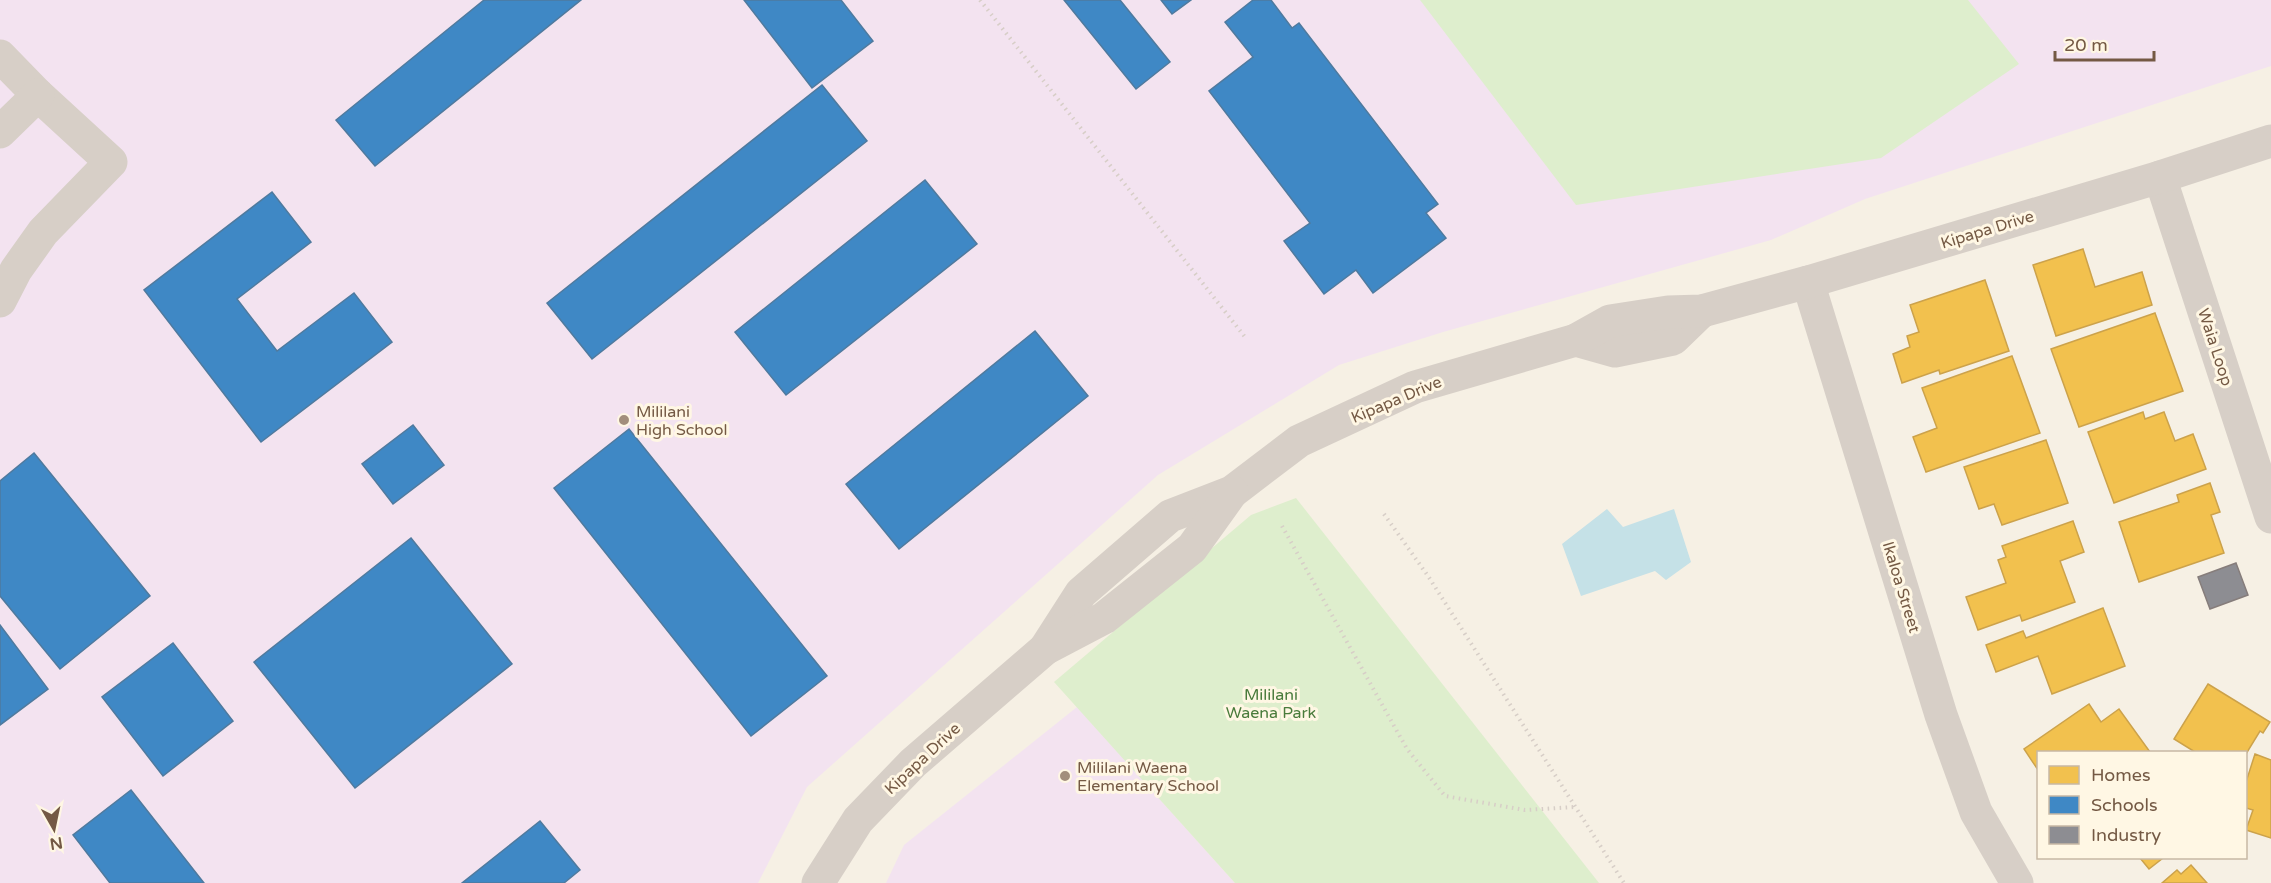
<svg xmlns="http://www.w3.org/2000/svg" width="2271" height="883" font-family="'Varela Round',sans-serif">
  <style>
    .education { fill: #f3e3f0 }
    .green { fill: #deeecd }
    .water { fill: #c5e1e7 }
    .homes { fill: #f2c14e; stroke: #cca24b; stroke-width: 1.5 }
    .schools { fill: #3f88c5; stroke: #4f7a9e; stroke-width: 1.5 }
    .industry { fill: #8d8d92; stroke: #867d7b; stroke-width: 1.5 }
    .lines { fill: none; stroke-linecap: round; stroke-linejoin: round }
    .path { stroke: #d7cec7; stroke-width: 4; stroke-dasharray: 1.5 4.5; stroke-linecap: butt }
    .minor { stroke: #d7cfc7; stroke-width: 33 }
    .poi-dot { fill: #a28e7c; stroke: #fff7e4; stroke-width: 2 }
    .labels { text-anchor: middle; stroke-width: 6; stroke-linejoin: round; paint-order: stroke }
    .street-label { font-size: 16px; fill: #745944; stroke: #fff7e4 }
    .poi-label { font-size: 16px; fill: #745944; stroke: #fff7e4; text-anchor: start }
    .park-label { font-size: 16px; fill: #497b3b; stroke: #fff7e4 }
  </style>
  <rect width="100%" height="100%" fill="#f6f0e4"/>
  <g class="education">
    <polygon points="0,0 2271,0 2271,66 1865,199 1771,240 1443,332 1339,365 1158,475 807,787 758,883 0,883"/>
    <polygon points="1077,707 1235,883 886,883 904,845"/>
  </g>
  <g class="green">
    <polygon points="1420,0 1968,0 2019,64 1881,158 1576,205"/>
    <polygon points="1296,498 1599,883 1235,883 1054,682 1251,515"/>
  </g>
  <polygon class="water" points="1607,509 1623,527 1674,509 1691,562 1666,580 1655,571 1581,596 1562,544"/>
  <g class="homes">
    <polygon points="2083,249 2095,287 2142,272 2152,305 2056,336 2033,265"/>
    <polygon points="1985,280 2009,351 1940,374 1939,370 1902,383 1893,354 1910,347 1907,336 1919,332 1910,305"/>
    <polygon points="2155,313 2183,391 2079,427 2051,349"/>
    <polygon points="2012,356 2040,433 1926,472 1913,437 1937,428 1922,388"/>
    <polygon points="2143,412 2145,419 2164,412 2175,441 2193,434 2206,469 2114,503 2088,432"/>
    <polygon points="2046,440 2068,503 2002,525 1994,504 1979,509 1964,467"/>
    <polygon points="2210,483 2220,512 2211,515 2224,553 2139,582 2119,522 2179,502 2177,495"/>
    <polygon points="2073,521 2084,552 2060,561 2075,602 2022,621 2020,615 1978,630 1966,597 2006,583 1998,560 2006,557 2002,546"/>
    <polygon points="2103,608 2125,666 2052,694 2038,656 1996,672 1986,645 2023,631 2026,638"/>
    <polygon points="2208,684 2270,722 2263,733 2260,731 2246,754 2195,752 2174,739"/>
    <polygon points="2089,704 2101,722 2119,709 2150,752 2038,752 2038,770 2024,749"/>
    <polygon points="2255,754 2271,760 2271,838 2246,830 2253,810 2246,808 2246,782"/>
    <polygon points="2140,858 2163,858 2149,869"/>
    <polygon points="2191,865 2207,883 2162,883 2177,870 2181,874"/>
  </g>
  <g class="schools">
    <polygon points="484,0 581,0 375,166 336,120"/>
    <polygon points="744,0 841,0 873,41 812,88"/>
    <polygon points="1064,0 1120,0 1170,62 1136,89"/>
    <polygon points="1161,0 1191,0 1172,14"/>
    <polygon points="1253,0 1271,0 1292,28 1299,23 1438,204 1426,213 1446,238 1373,293 1356,270 1324,294 1284,241 1310,223 1209,91 1253,57 1225,22"/>
    <polygon points="822,85 867,141 592,359 547,303"/>
    <polygon points="925,180 977,244 786,395 735,332"/>
    <polygon points="272,192 311,242 237,299 277,351 354,293 392,342 261,442 144,290"/>
    <polygon points="1035,331 1088,396 899,549 846,484"/>
    <polygon points="413,425 444,465 393,504 362,464"/>
    <polygon points="629,429 827,676 751,736 554,488"/>
    <polygon points="34,453 150,596 60,669 0,596 0,481"/>
    <polygon points="411,538 512,664 355,788 254,662"/>
    <polygon points="0,625 48,689 0,725"/>
    <polygon points="173,643 233,721 163,776 102,697"/>
    <polygon points="131,790 204,883 110,883 73,835"/>
    <polygon points="540,821 580,870 564,883 462,883"/>
  </g>
  <polygon class="industry" points="2236,563 2248,595 2210,609 2198,577"/>
  <g class="lines">
    <g class="path">
      <polyline points="980,0 1245,337"/>
      <polyline points="1384,514 1428,576 1624,883"/>
      <polyline points="1282,526 1407,749 1445,796 1525,810 1575,807"/>
    </g>
    <g class="minor">
      <polyline points="0,56 38,95 111,162 43,232 16,270 0,301"/>
      <polyline points="0,132 38,95"/>
      <polyline points="2160,177 2271,517"/>
      <polyline points="1808,282 1941,715 1976,812 2017,883"/>
      <polyline points="1576,340 1615,351 1673,339 1702,311"/>
      <polyline points="1045,649 1081,593 1170,516 1232,492 1299,441 1415,387 1576,340 1610,321 1668,312 1702,311 1808,282 2160,177 2271,141"/>
      <polyline points="818,883 858,820 913,763 1045,649 1104,618 1192,548 1232,492"/>
    </g>
  </g>
  <g class="poi-dot">
    <circle cx="624" cy="420" r="6"/>
    <circle cx="1065" cy="776" r="6"/>
  </g>
  <g class="labels">
    <g class="street-label">
      <text transform="translate(1987 229) rotate(-17)" y="6">Kipapa Drive</text>
      <text transform="translate(2216 347) rotate(72)" y="6">Waia Loop</text>
      <text transform="translate(1396 399) rotate(-23)" y="6">Kipapa Drive</text>
      <text transform="translate(1902 587) rotate(73)" y="6">Ikaloa Street</text>
      <text transform="translate(922 758) rotate(-43)" y="6">Kipapa Drive</text>
    </g>
    <g class="poi-label">
      <text x="636" y="417">Mililani<tspan x="636" dy="18">High School</tspan></text>
      <text x="1077" y="773">Mililani Waena<tspan x="1077" dy="18">Elementary School</tspan></text>
    </g>
    <g class="park-label">
      <text x="1271" y="700">Mililani<tspan x="1271" dy="18">Waena Park</tspan></text>
    </g>
  </g>
  <rect x="2037" y="751" width="210" height="108" fill="#fff7e4" stroke="#c7b8a4" stroke-width="1.5"/>
  <rect x="2049" y="766" width="30" height="18" fill="#f2c14e" stroke="#c7b8a4" stroke-width="1.5"/>
  <text x="2091" y="781" font-size="18" fill="#745944">Homes</text>
  <rect x="2049" y="796" width="30" height="18" fill="#3f88c5" stroke="#c7b8a4" stroke-width="1.5"/>
  <text x="2091" y="811" font-size="18" fill="#745944">Schools</text>
  <rect x="2049" y="826" width="30" height="18" fill="#8d8d92" stroke="#c7b8a4" stroke-width="1.5"/>
  <text x="2091" y="841" font-size="18" fill="#745944">Industry</text>
  <g transform="translate(54 829) rotate(171)" stroke="#fff7e4" stroke-width="4.5" paint-order="stroke">
  <path d="M0-4.5L10 22L0 15L-10 22Z" fill="#745944"/>
  <text y="-9" font-size="16" font-weight="bold" text-anchor="middle" fill="#745944">N</text>
  </g>
  <path d="M2055 51v9h99v-9" fill="none" stroke="#745944" stroke-width="3"/>
  <text x="2064" y="51" font-size="18" fill="#745944" stroke="#fff7e4" stroke-width="4.5" paint-order="stroke">20 m</text>
</svg>
